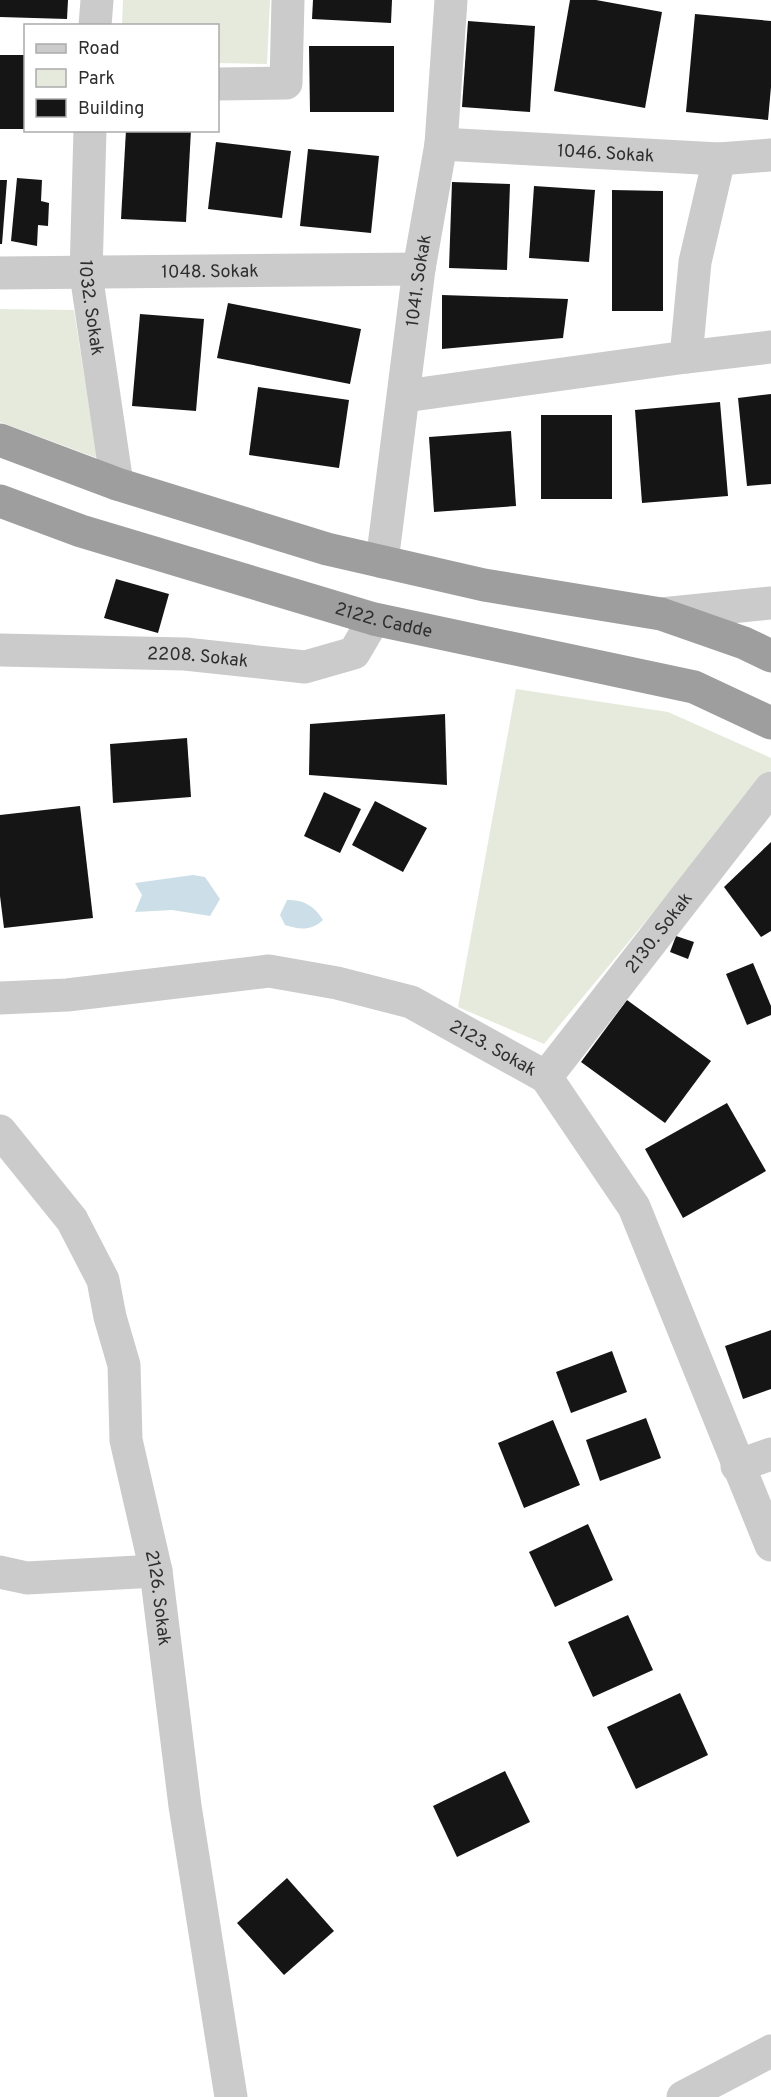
<svg xmlns="http://www.w3.org/2000/svg" width="771" height="2097" font-family="Overpass,sans-serif">
  <style>
    .green { fill: #e5eadd }
    .water { fill: #ccdfe8 }
    .building { fill: #151515 }
    .lines { fill: none; stroke-linecap: round; stroke-linejoin: round }
    .minor { stroke: #cbcbcb; stroke-width: 33 }
    .tertiary { stroke: #cbcbcb; stroke-width: 33 }
    .trunk { stroke: #9e9e9e; stroke-width: 33 }
    .labels { text-anchor: middle; stroke-width: 6; stroke-linejoin: round; paint-order: stroke }
    .street-label { font-size: 18px; fill: #2e2e2e; stroke: #fff }
  </style>
  <rect width="100%" height="100%" fill="#fff"/>
  <g class="green">
    <polygon points="123,0 270,0 267,64 218,63 218,26 122,25"/>
    <polygon points="0,309 74,310 97,458 0,422"/>
    <polygon points="516,689 668,712 771,758 771,770 544,1044 458,1007"/>
  </g>
  <g class="water">
    <polygon points="193,875 205,877 220,899 210,916 172,910 135,912 142,895 135,883"/>
    <path d="M 287,900 C 304,900 313,905 323,920 C 311,931 300,930 285,925 L 280,915 Z"/>
  </g>
  <g class="building">
    <polygon points="0,0 68,0 67,19 0,17"/>
    <polygon points="313,0 392,0 391,23 312,19"/>
    <polygon points="570,0 596,0 662,12 645,108 554,91"/>
    <polygon points="695,14 771,21 771,87 768,120 686,112"/>
    <polygon points="468,21 535,26 530,112 462,107"/>
    <polygon points="309,46 394,46 394,112 310,112"/>
    <rect x="0" y="55" width="26" height="74"/>
    <polygon points="126,130 191,130 186,222 121,219"/>
    <polygon points="216,142 291,151 282,218 208,209"/>
    <polygon points="308,149 379,156 371,233 300,226"/>
    <polygon points="17,178 42,180 41,201 49,203 48,226 38,225 37,246 11,241"/>
    <polygon points="0,180 7,180 2,244 0,244"/>
    <polygon points="452,182 510,184 507,270 449,268"/>
    <polygon points="534,186 595,190 589,262 529,258"/>
    <polygon points="612,190 663,191 663,311 612,311"/>
    <polygon points="442,295 568,299 563,338 442,349"/>
    <polygon points="228,303 361,329 350,384 217,358"/>
    <polygon points="140,314 204,319 196,411 132,406"/>
    <polygon points="258,387 349,400 339,468 249,455"/>
    <polygon points="771,394 771,484 747,486 738,398"/>
    <polygon points="720,402 728,496 642,503 635,410"/>
    <rect x="541" y="415" width="71" height="84"/>
    <polygon points="511,431 516,506 434,512 429,437"/>
    <polygon points="116,579 169,594 158,633 104,618"/>
    <polygon points="445,714 447,785 309,775 310,724"/>
    <polygon points="187,738 191,797 113,803 110,744"/>
    <polygon points="324,792 361,809 340,853 304,836"/>
    <polygon points="375,801 427,828 403,872 352,845"/>
    <polygon points="80,806 93,918 4,928 0,896 0,815"/>
    <polygon points="771,842 771,931 761,937 724,887"/>
    <polygon points="676,936 694,942 688,959 670,952"/>
    <polygon points="753,963 771,1006 771,1015 747,1025 726,974"/>
    <polygon points="627,1000 711,1061 665,1123 581,1062"/>
    <polygon points="727,1103 766,1171 683,1218 645,1149"/>
    <polygon points="771,1330 771,1389 743,1399 725,1346"/>
    <polygon points="612,1351 627,1392 571,1413 556,1372"/>
    <polygon points="646,1418 661,1458 600,1481 586,1440"/>
    <polygon points="553,1420 580,1485 524,1508 498,1443"/>
    <polygon points="588,1524 613,1580 555,1607 529,1552"/>
    <polygon points="628,1615 653,1670 593,1697 568,1642"/>
    <polygon points="680,1693 708,1755 636,1789 607,1727"/>
    <polygon points="505,1771 530,1822 457,1857 433,1806"/>
    <polygon points="287,1878 334,1931 284,1975 237,1923"/>
  </g>
  <g class="lines">
    <g class="minor">
      <polyline points="95,26 97,0"/>
      <polyline points="218,84 286,83 288,0"/>
      <path id="s1" d="M 90,130 L 86,274 L 117,484"/>
      <path id="s2" d="M 441,144 L 719,159 L 771,155"/>
      <path id="s3" d="M 0,273 L 419,269"/>
      <polyline points="686,357 771,347"/>
      <polyline points="405,396 686,357 695,262 719,159"/>
      <path id="s4" d="M 382,562 L 419,269 L 441,144 L 451,0"/>
      <polyline points="661,614 771,603"/>
      <path id="s5" d="M 0,998 L 67,995 L 269,971 L 337,983 L 411,1002 L 546,1077 L 634,1207 L 771,1545"/>
      <path id="s6" d="M 546,1077 L 771,788"/>
      <path id="s7" d="M 0,1131 L 72,1220 L 103,1280 L 110,1317 L 124,1365 L 126,1440 L 156,1571 L 185,1806 L 231,2097"/>
      <polyline points="737,1466 771,1454"/>
      <polyline points="0,1572 27,1578 156,1571"/>
      <polyline points="683,2097 771,2051"/>
    </g>
    <path class="tertiary" id="s8" d="M 0,650 L 185,654 L 305,667 L 354,653 L 374,619"/>
    <g class="trunk">
      <polyline points="0,440 117,484 327,549 484,585 661,614 744,643 771,656"/>
      <path id="s9" d="M 0,501 L 81,531 L 374,619 L 694,687 L 771,723"/>
    </g>
  </g>
  <g class="labels">
    <g class="street-label">
      <text dy="6" stroke="none"><textPath href="#s2" startOffset="165">1046. Sokak</textPath></text>
      <text dy="6" stroke="none"><textPath href="#s3" startOffset="210">1048. Sokak</textPath></text>
      <text dy="6" stroke="none"><textPath href="#s4" startOffset="284">1041. Sokak</textPath></text>
      <text dy="6" stroke="none"><textPath href="#s1" startOffset="178">1032. Sokak</textPath></text>
      <text dy="6" stroke="none"><textPath href="#s9" startOffset="402">2122. Cadde</textPath></text>
      <text dy="6" stroke="none"><textPath href="#s8" startOffset="198">2208. Sokak</textPath></text>
      <text dy="6" stroke="none"><textPath href="#s6" startOffset="183">2130. Sokak</textPath></text>
      <text dy="6" stroke="none"><textPath href="#s5" startOffset="510">2123. Sokak</textPath></text>
      <text dy="6" stroke="none"><textPath href="#s7" startOffset="506">2126. Sokak</textPath></text>
    </g>
  </g>
  <rect x="24" y="24" width="195" height="108" fill="#ffffff" stroke="#ababab" stroke-width="1.5"/>
  <rect x="36" y="44" width="30" height="9" fill="#cbcbcb" stroke="#ababab" stroke-width="1.5"/>
  <text x="78" y="54" font-size="18" fill="#2e2e2e">Road</text>
  <rect x="36" y="69" width="30" height="18" fill="#e5eadd" stroke="#ababab" stroke-width="1.5"/>
  <text x="78" y="84" font-size="18" fill="#2e2e2e">Park</text>
  <rect x="36" y="99" width="30" height="18" fill="#151515" stroke="#ababab" stroke-width="1.5"/>
  <text x="78" y="114" font-size="18" fill="#2e2e2e">Building</text>
</svg>
